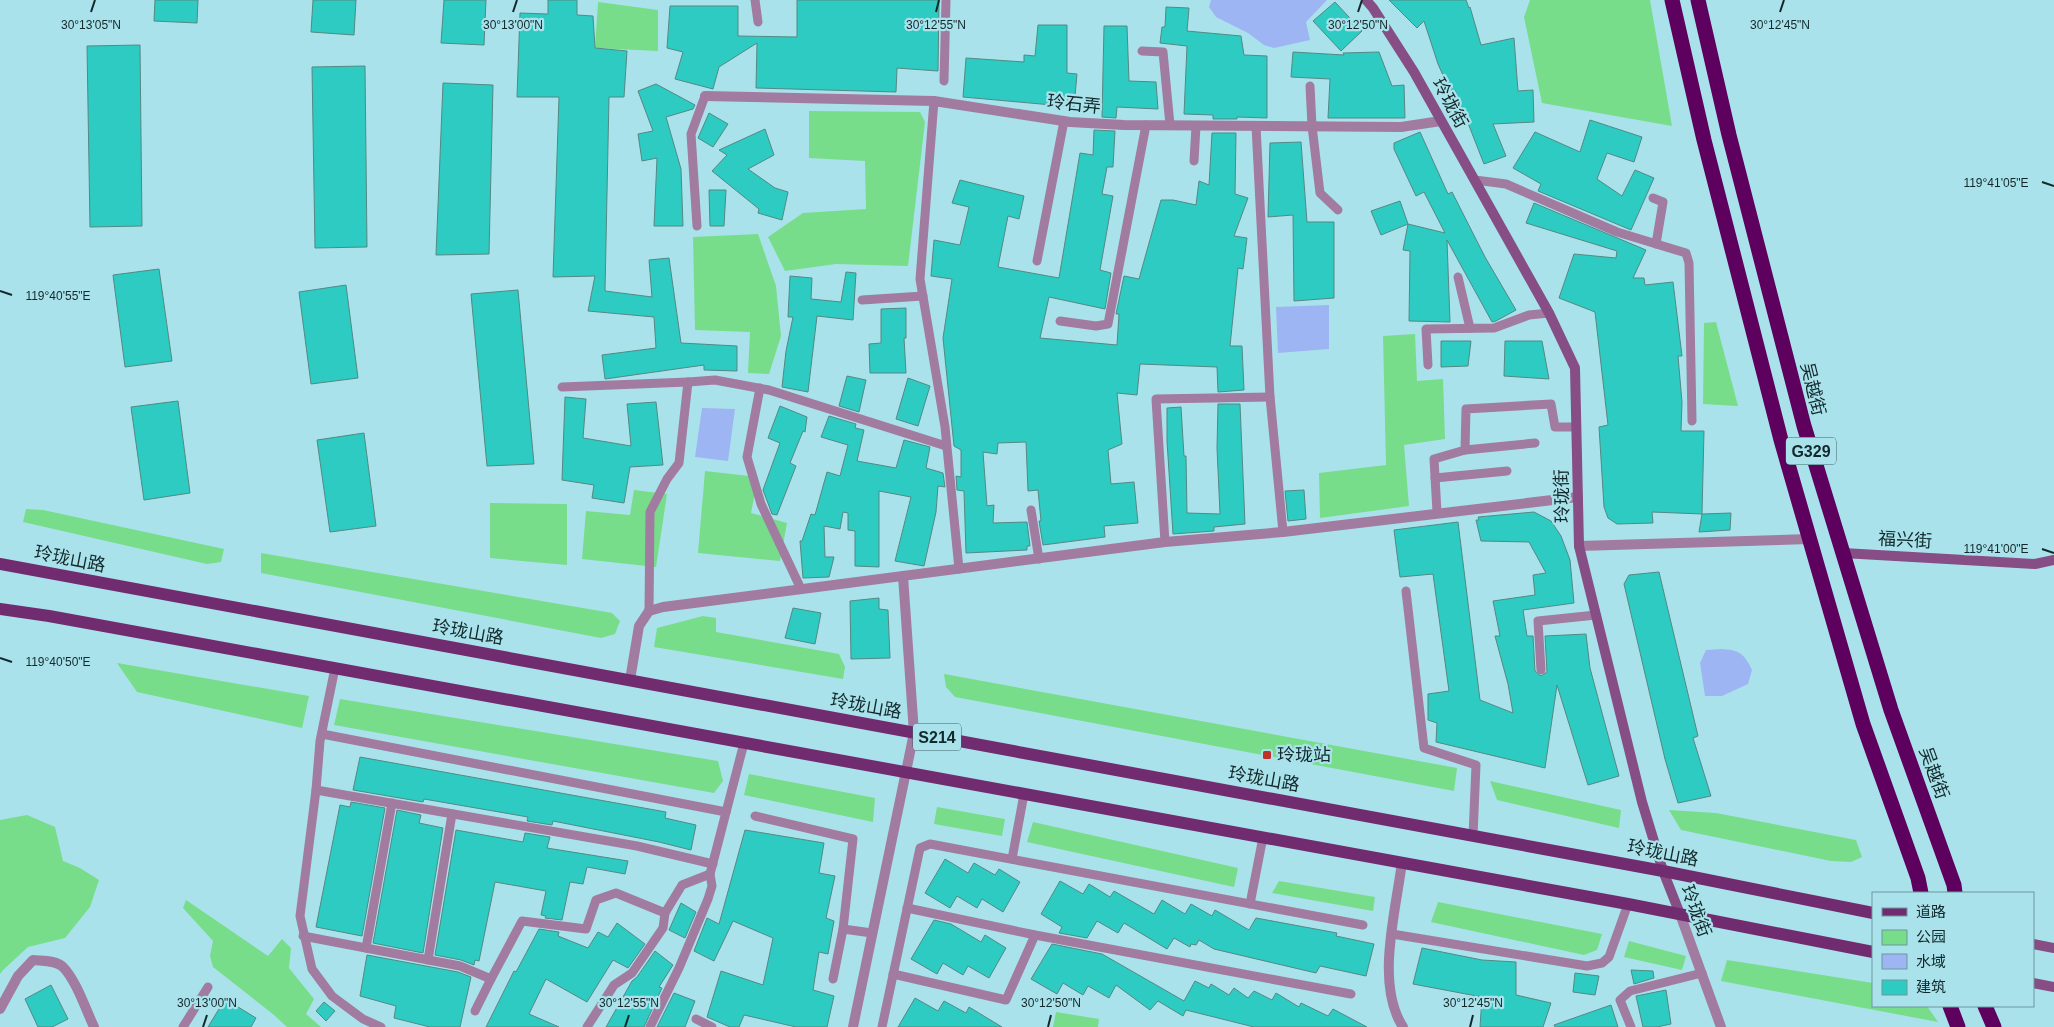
<svg xmlns="http://www.w3.org/2000/svg" width="2054" height="1027" font-family="Arial,'Noto Sans SC',sans-serif">
  <style>
    .green { fill: #77dd8a }
    .water { fill: #9eb5f3 }
    .building { fill: #2dcbc1; stroke: #538984 }
    .lines { fill: none; stroke-linecap: round; stroke-linejoin: round }
    .lane { stroke: #a27ba0; stroke-width: 9 }
    .street { stroke: #a27ba0; stroke-width: 10 }
    .secondary { stroke: #864e84; stroke-width: 10 }
    .primary { stroke: #712c70; stroke-width: 12 }
    .highway { stroke: #5e005e; stroke-width: 15 }
    .ticks { fill: none; stroke: #12292c; stroke-width: 2 }
    .poi-dot { fill: #bf3229; stroke: #aae2eb; stroke-width: 2 }
    .labels { text-anchor: middle; stroke-width: 4.5; stroke-linejoin: round; paint-order: stroke }
    .shield { fill: #aae2eb; stroke: #406065; stroke-width: 1 }
    .shield-label { font-size: 16px; font-weight: bold; fill: #12292c }
    .street-label { font-size: 18px; fill: #12292c; stroke: #aae2eb }
    .poi-label { font-size: 18px; fill: #12292c; stroke: #aae2eb; text-anchor: start }
    .ticks-label { font-size: 12px; text-anchor: middle; fill: #12292c; stroke: #aae2eb; stroke-width: 4.5; stroke-linejoin: round; paint-order: stroke }
  </style>
  <rect width="100%" height="100%" fill="#aae2eb"/>
  <g class="green">
    <polygon points="1530,0 1650,0 1672,126 1542,103 1524,17"/>
    <polygon points="598,2 658,10 658,51 595,48"/>
    <polygon points="809,111 920,112 925,122 908,266 836,264 785,271 768,237 803,213 866,209 865,161 809,158"/>
    <polygon points="758,234 776,286 781,336 769,374 748,373 750,332 695,330 693,237"/>
    <polygon points="1716,322 1738,406 1703,404 1704,323"/>
    <polygon points="1415,334 1417,381 1443,379 1445,439 1404,445 1409,506 1320,518 1319,473 1386,465 1383,336"/>
    <polygon points="705,471 758,477 751,513 787,523 780,561 698,553"/>
    <polygon points="634,490 667,494 656,567 582,559 586,511 630,515"/>
    <polygon points="490,503 567,504 567,565 490,558"/>
    <polygon points="26,509 43,510 224,549 221,562 207,564 23,522"/>
    <polygon points="261,553 612,613 620,621 615,634 601,638 261,573"/>
    <polygon points="703,616 716,618 716,632 839,654 845,667 843,679 654,647 657,628"/>
    <polygon points="117,663 309,696 302,728 137,692"/>
    <polygon points="944,674 1457,768 1454,791 955,697 946,687"/>
    <polygon points="340,699 718,761 723,781 714,793 334,725"/>
    <polygon points="749,774 875,798 873,822 744,795"/>
    <polygon points="1490,781 1621,810 1619,828 1497,800"/>
    <polygon points="937,807 1005,819 1002,836 934,824"/>
    <polygon points="1669,810 1716,813 1856,840 1862,857 1851,862 1831,861 1681,830"/>
    <polygon points="27,815 55,827 63,861 80,868 99,880 90,907 65,938 28,947 3,970 0,974 0,820"/>
    <polygon points="1033,822 1238,868 1234,887 1027,842"/>
    <polygon points="1279,881 1375,897 1373,911 1272,893"/>
    <polygon points="186,900 268,956 282,939 291,948 289,968 314,999 306,1014 321,1027 287,1027 274,1015 213,967 210,956 213,941 183,908"/>
    <polygon points="1438,902 1602,934 1597,950 1584,955 1431,922"/>
    <polygon points="1629,941 1686,956 1682,970 1624,957"/>
    <polygon points="1727,960 1873,983 1873,1006 1927,1006 1938,1022 1721,981"/>
    <polygon points="1056,1012 1099,1019 1098,1027 1053,1027"/>
  </g>
  <g class="water">
    <polygon points="1211,0 1327,0 1306,22 1310,40 1274,48 1264,45 1248,33 1216,17 1209,7"/>
    <polygon points="1329,305 1329,349 1278,353 1276,307"/>
    <polygon points="702,408 735,409 728,461 695,457"/>
    <path d="M 1721,649 C 1739,650 1744,653 1752,670 L 1748,684 L 1722,696 L 1705,696 L 1700,663 L 1706,650 Z"/>
  </g>
  <g class="building">
    <polygon points="155,0 198,0 197,23 154,21"/>
    <polygon points="313,0 356,0 354,35 311,32"/>
    <polygon points="444,0 486,0 484,45 441,43"/>
    <polygon points="548,0 577,0 577,15 593,16 595,48 627,51 624,97 609,97 605,291 652,297 649,260 669,258 681,343 737,346 737,371 704,370 704,365 605,379 602,355 656,348 654,317 588,311 595,276 553,277 559,97 517,97 520,13 548,14"/>
    <polygon points="797,0 939,0 938,71 897,68 896,92 756,88 757,43 719,67 713,89 675,79 683,52 667,48 670,6 738,6 738,36 797,37"/>
    <polygon points="1389,0 1466,0 1469,8 1470,7 1481,45 1514,38 1518,91 1533,90 1534,122 1493,124 1506,156 1484,164 1455,90 1450,91 1438,64 1424,21 1417,28"/>
    <polygon points="1335,2 1362,31 1341,51 1313,21"/>
    <polygon points="1166,7 1189,8 1187,31 1241,36 1244,55 1267,56 1267,118 1237,117 1237,119 1213,119 1213,115 1184,114 1187,46 1160,43 1162,27 1165,27"/>
    <polygon points="1038,25 1067,25 1067,73 1077,74 1074,107 963,97 966,58 1024,62 1024,55 1035,56"/>
    <polygon points="1104,26 1127,26 1129,81 1156,82 1158,109 1117,107 1116,118 1102,117"/>
    <polygon points="140,45 142,226 90,227 87,46"/>
    <polygon points="1293,52 1344,55 1343,53 1379,52 1392,86 1404,85 1405,118 1328,118 1330,79 1291,77"/>
    <polygon points="365,66 367,247 315,248 312,67"/>
    <polygon points="443,83 493,85 489,254 436,255"/>
    <polygon points="656,84 695,105 693,109 666,117 681,169 683,226 654,226 657,158 642,161 638,134 653,131 638,91"/>
    <polygon points="709,113 728,124 713,147 698,138"/>
    <polygon points="1590,120 1642,137 1634,162 1607,153 1597,179 1622,196 1635,170 1654,178 1631,230 1538,191 1541,184 1513,168 1535,132 1580,152"/>
    <polygon points="765,129 774,155 748,169 775,188 788,192 782,220 758,213 759,209 712,171 727,155 719,150"/>
    <polygon points="1094,130 1115,131 1113,167 1107,167 1102,194 1113,196 1100,270 1111,273 1105,309 1049,297 1040,338 1117,345 1119,314 1116,314 1124,276 1139,279 1161,200 1173,200 1196,205 1199,181 1209,185 1212,133 1236,133 1235,194 1248,198 1234,236 1247,238 1243,269 1238,268 1230,346 1242,346 1244,390 1218,392 1217,367 1140,364 1137,395 1117,393 1122,444 1108,450 1111,484 1134,482 1138,523 1104,526 1105,537 1043,545 1039,521 1041,521 1038,490 1028,491 1026,442 998,443 997,454 983,452 987,506 994,505 993,523 1027,522 1030,546 1027,546 1027,550 966,553 964,491 957,490 956,476 961,477 961,450 954,446 943,338 952,279 931,276 934,240 960,245 969,207 952,203 960,180 1024,196 1019,219 1008,216 998,267 1059,278 1080,153 1093,155"/>
    <polygon points="1420,132 1448,194 1452,192 1485,257 1516,310 1496,321 1492,322 1447,240 1450,322 1409,321 1410,251 1403,250 1408,224 1445,233 1424,192 1416,196 1394,149 1394,143"/>
    <polygon points="1301,142 1307,222 1334,222 1334,298 1294,301 1293,215 1268,217 1270,143"/>
    <polygon points="709,190 726,190 724,226 710,226"/>
    <polygon points="1400,201 1408,224 1381,235 1371,211"/>
    <polygon points="1534,203 1646,250 1633,278 1644,278 1645,285 1673,282 1682,356 1678,356 1682,402 1681,431 1704,431 1702,514 1652,512 1653,523 1617,524 1608,518 1604,507 1599,427 1608,425 1595,312 1559,298 1574,254 1616,258 1617,251 1526,223"/>
    <polygon points="159,269 172,361 125,367 113,275"/>
    <polygon points="846,272 856,273 853,320 817,316 808,392 782,387 786,351 793,317 788,317 790,276 812,278 811,299 841,302"/>
    <polygon points="346,285 358,378 311,384 299,292"/>
    <polygon points="518,290 534,464 487,466 471,294"/>
    <polygon points="906,308 906,338 904,338 906,373 870,373 869,344 881,343 881,309"/>
    <polygon points="1441,341 1471,341 1468,366 1441,367"/>
    <polygon points="1505,341 1542,341 1549,379 1504,376"/>
    <polygon points="847,376 866,380 859,412 839,406"/>
    <polygon points="908,378 930,386 918,426 896,419"/>
    <polygon points="565,397 586,399 583,438 631,446 627,404 656,402 663,465 630,467 624,503 592,498 594,485 562,480"/>
    <polygon points="178,401 190,493 144,500 131,407"/>
    <polygon points="1218,404 1240,404 1245,524 1214,527 1214,531 1173,534 1167,441 1167,408 1181,407 1184,456 1186,456 1187,513 1220,514 1217,448"/>
    <polygon points="780,406 807,417 805,432 803,431 790,463 796,466 777,515 772,514 763,490 780,443 768,438"/>
    <polygon points="829,416 856,424 855,428 864,430 857,461 896,468 904,440 930,447 926,468 943,473 945,487 938,486 936,512 924,566 895,561 911,497 879,491 879,567 855,566 855,531 848,530 848,513 843,512 840,529 824,526 825,557 834,557 829,577 803,578 800,541 802,541 811,514 815,515 827,472 840,476 848,445 821,437"/>
    <polygon points="364,433 376,526 330,532 317,440"/>
    <polygon points="1304,490 1306,519 1288,521 1285,491"/>
    <polygon points="1534,512 1551,521 1561,536 1570,560 1574,603 1523,610 1527,636 1533,636 1535,671 1541,676 1547,672 1545,636 1586,634 1590,668 1619,776 1588,785 1557,685 1545,768 1436,742 1437,723 1428,720 1428,694 1449,691 1433,574 1400,577 1394,530 1458,522 1480,700 1513,713 1508,684 1495,636 1500,636 1493,601 1535,595 1533,575 1546,573 1529,542 1481,541 1476,520 1479,520 1478,517"/>
    <polygon points="1731,513 1730,530 1699,532 1702,514"/>
    <polygon points="1659,572 1698,736 1693,738 1711,796 1678,803 1665,759 1624,584 1629,575"/>
    <polygon points="879,598 879,609 888,610 890,658 851,659 850,601"/>
    <polygon points="793,608 821,613 815,644 785,638"/>
    <polygon points="360,757 666,812 665,818 696,825 691,850 659,842 553,821 552,825 527,821 528,817 424,799 423,802 353,790"/>
    <polygon points="351,802 385,808 362,936 316,927 340,805 350,807"/>
    <polygon points="397,810 421,815 419,823 443,828 423,953 373,943"/>
    <polygon points="456,830 523,842 525,833 550,837 547,848 628,861 625,874 587,867 583,884 570,882 562,920 545,918 546,916 541,915 546,891 495,882 479,961 475,960 474,965 461,960 435,955"/>
    <polygon points="745,830 824,843 819,873 835,876 826,918 834,921 828,954 819,952 813,990 834,996 827,1027 796,1027 744,1015 739,1027 730,1027 707,1017 721,971 763,985 773,938 733,921 714,961 694,951 707,918 719,924"/>
    <polygon points="945,859 968,873 974,863 995,875 999,869 1020,882 1003,912 982,899 977,908 957,896 950,908 925,893"/>
    <polygon points="1060,881 1083,894 1089,884 1110,897 1114,891 1154,914 1162,900 1185,914 1191,904 1212,916 1215,910 1249,930 1256,918 1337,933 1336,936 1374,944 1366,976 1320,966 1316,973 1214,949 1199,940 1196,945 1191,944 1190,947 1174,938 1167,949 1124,923 1118,933 1097,921 1087,938 1059,933 1062,927 1041,914"/>
    <polygon points="681,903 696,912 685,938 669,930"/>
    <polygon points="934,920 951,924 981,942 985,935 1006,948 989,978 968,966 963,975 943,963 937,974 911,959"/>
    <polygon points="617,923 645,944 628,968 613,960 587,1002 546,979 529,1014 559,1027 486,1027 514,971 516,972 539,929 559,932 558,936 588,948 598,932 608,937"/>
    <polygon points="1052,944 1102,954 1184,1001 1195,981 1209,988 1211,984 1229,995 1234,988 1248,998 1254,991 1272,1000 1276,993 1299,1007 1301,1003 1328,1016 1333,1009 1367,1027 1254,1027 1186,1010 1183,1016 1158,1001 1150,1010 1116,985 1109,998 1088,986 1083,995 1063,983 1057,994 1031,979"/>
    <polygon points="1422,948 1482,960 1516,962 1516,995 1551,1003 1543,1027 1480,1027 1482,997 1413,984"/>
    <polygon points="655,951 673,965 659,987 662,988 644,1027 606,1027 632,981 637,977"/>
    <polygon points="367,955 458,972 471,977 460,1027 430,1027 394,1018 396,1006 360,996"/>
    <polygon points="1631,970 1653,971 1654,978 1634,984"/>
    <polygon points="1575,973 1599,976 1595,995 1573,992"/>
    <polygon points="51,985 68,1019 52,1027 38,1027 25,999"/>
    <polygon points="1666,990 1671,1024 1657,1027 1643,1027 1636,996"/>
    <polygon points="674,993 695,1001 685,1027 657,1027"/>
    <polygon points="915,998 938,1011 944,1001 966,1013 969,1007 1002,1027 898,1027"/>
    <polygon points="225,999 256,1018 251,1027 208,1027"/>
    <polygon points="324,1002 335,1011 326,1021 316,1011"/>
    <polygon points="1611,1005 1618,1027 1555,1027 1554,1025"/>
  </g>
  <g class="lines">
    <g class="lane">
      <polyline points="755,0 758,22"/>
      <polyline points="1142,51 1163,52 1170,125"/>
      <polyline points="944,81 946,0"/>
      <polyline points="1310,86 1312,126 1320,193 1338,210"/>
      <polyline points="934,101 920,279 945,427 959,569"/>
      <polyline points="1256,126 1270,397 1283,532"/>
      <polyline points="1194,161 1196,126"/>
      <polyline points="1475,180 1506,184 1617,232 1686,253 1689,263 1692,421"/>
      <polyline points="1653,198 1663,202 1656,244"/>
      <polyline points="697,226 691,134 705,96"/>
      <polyline points="1037,261 1064,121"/>
      <polyline points="1458,277 1470,328"/>
      <polyline points="862,300 923,296"/>
      <polyline points="1060,321 1096,326 1108,324 1146,125"/>
      <polyline points="1428,365 1426,329 1494,328 1529,315 1549,313"/>
      <polyline points="562,387 688,382"/>
      <polyline points="760,388 747,457 761,504 801,589"/>
      <polyline points="1465,450 1535,443"/>
      <polyline points="1435,478 1507,471"/>
      <polyline points="1031,510 1039,559"/>
      <polyline points="1437,512 1434,459 1465,450 1466,409 1551,404 1555,427 1576,427"/>
      <polyline points="1165,542 1156,399 1270,397"/>
      <polyline points="1406,591 1424,748 1476,765 1473,836"/>
      <polyline points="649,611 650,512 667,479 679,463 688,382 715,380 769,390 946,446"/>
      <polyline points="335,668 320,741 316,790 300,916 312,969 332,996 363,1019 381,1027"/>
      <polyline points="1541,670 1538,621 1596,615"/>
      <polyline points="322,734 726,812"/>
      <polyline points="316,790 637,846 713,864"/>
      <polyline points="755,816 853,839 843,929 833,979"/>
      <polyline points="1012,859 1024,794"/>
      <polyline points="1250,904 1263,837"/>
      <polyline points="907,908 1035,935 1351,994"/>
      <polyline points="843,929 872,933"/>
      <polyline points="1392,934 1587,966 1602,963 1609,957 1628,904"/>
      <polyline points="303,936 460,966 491,979 475,1011"/>
      <polyline points="366,948 392,803"/>
      <polyline points="428,960 452,814"/>
      <polyline points="893,974 1006,1000 1035,935"/>
      <polyline points="491,979 522,921 586,929 596,900 616,893 665,913"/>
      <polyline points="696,1019 712,1027"/>
      <polyline points="183,1027 208,987"/>
      <polyline points="587,1027 614,985 632,973 663,928 665,913 682,885 710,874"/>
      <polyline points="650,1027 679,968 708,899 712,886 710,874 744,743"/>
      <polyline points="882,1027 920,848 930,844 1363,925"/>
      <polyline points="1631,1027 1620,1000 1630,991 1702,973"/>
    </g>
    <g class="street">
      <polyline points="705,96 934,101 1070,122 1124,125 1401,127 1441,121"/>
      <polyline points="1579,546 1810,539"/>
      <polyline points="630,680 639,626 649,611 663,607 1165,542 1283,532 1578,497"/>
      <path d="M 1402,862 C 1396,911 1375,984 1403,1027"/>
      <polyline points="1680,914 1721,1027"/>
      <path d="M 0,1009 L 18,976 L 33,960 C 43,961 56,960 63,967 C 76,980 86,1010 94,1027"/>
      <polyline points="853,1027 914,733 903,576"/>
    </g>
    <g class="secondary">
      <polyline points="1366,0 1373,8 1414,72 1549,313 1575,368 1579,546 1642,802 1663,871 1680,914"/>
      <polyline points="1843,553 2035,564 2054,560"/>
      <polyline points="2033,944 2054,948"/>
      <polyline points="2033,983 2054,987"/>
    </g>
    <g class="primary">
      <polyline points="0,564 1663,871 1873,913"/>
      <polyline points="0,609 49,616 1628,904 1873,952"/>
    </g>
    <g class="highway">
      <polyline points="1672,0 1704,140 1781,440 1863,724 1918,878 1921,893"/>
      <polyline points="1698,0 1729,135 1804,426 1891,710 1954,885 1955,893"/>
      <polyline points="1950,1006 1958,1027"/>
      <polyline points="1985,1006 1994,1027"/>
    </g>
  </g>
  <path class="ticks" d="M 91,12 L 95,0M 513,12 L 517,0M 936,12 L 939,0M 1358,12 L 1362,0M 1780,12 L 1784,0M 2042,182 L 2054,186M 0,291 L 12,295M 2042,549 L 2054,553M 0,658 L 12,662M 203,1027 L 207,1015M 625,1027 L 629,1015M 1048,1027 L 1051,1015M 1470,1027 L 1473,1015"/>
  <rect class="poi-dot" x="1262" y="750" width="10" height="10" rx="2.5"/>
  <g class="labels">
    <g class="shield">
      <rect x="1786" y="437.5" width="50" height="27" rx="4"/>
      <rect x="913" y="723.5" width="48" height="27" rx="4"/>
    </g>
    <g class="shield-label">
      <text x="1811" y="457">G329</text>
      <text x="937" y="743">S214</text>
    </g>
    <g class="street-label">
      <text transform="translate(1450 103) rotate(61)" y="6">玲珑街</text>
      <text transform="translate(1074 104) rotate(6)" y="6">玲石弄</text>
      <text transform="translate(1813 389) rotate(76)" y="6">吴越街</text>
      <text transform="translate(1562 496) rotate(-91)" y="6">玲珑街</text>
      <text transform="translate(1905 540) rotate(3)" y="6">福兴街</text>
      <text transform="translate(70 559) rotate(11)" y="6">玲珑山路</text>
      <text transform="translate(468 632) rotate(10)" y="6">玲珑山路</text>
      <text transform="translate(866 706) rotate(10)" y="6">玲珑山路</text>
      <text transform="translate(1934 773) rotate(70)" y="6">吴越街</text>
      <text transform="translate(1264 779) rotate(10)" y="6">玲珑山路</text>
      <text transform="translate(1663 853) rotate(11)" y="6">玲珑山路</text>
      <text transform="translate(1696 911) rotate(69)" y="6">玲珑街</text>
    </g>
    <g class="poi-label">
      <text x="1277" y="761">玲珑站</text>
    </g>
  </g>
  <g class="ticks-label">
    <text x="91" y="29">30°13'05"N</text>
    <text x="513" y="29">30°13'00"N</text>
    <text x="936" y="29">30°12'55"N</text>
    <text x="1358" y="29">30°12'50"N</text>
    <text x="1780" y="29">30°12'45"N</text>
    <text x="1996" y="187">119°41'05"E</text>
    <text x="58" y="300">119°40'55"E</text>
    <text x="1996" y="553">119°41'00"E</text>
    <text x="58" y="666">119°40'50"E</text>
    <text x="207" y="1007">30°13'00"N</text>
    <text x="629" y="1007">30°12'55"N</text>
    <text x="1051" y="1007">30°12'50"N</text>
    <text x="1473" y="1007">30°12'45"N</text>
  </g>
  <rect x="1872" y="892" width="162" height="115" fill="#aae2eb" stroke="#6d989f"/>
  <rect x="1882" y="908" width="25" height="8" fill="#712c70" stroke="#6d989f"/>
  <text x="1916" y="917" font-size="15" fill="#12292c">道路</text>
  <rect x="1882" y="930" width="25" height="15" fill="#77dd8a" stroke="#6d989f"/>
  <text x="1916" y="942" font-size="15" fill="#12292c">公园</text>
  <rect x="1882" y="954" width="25" height="15" fill="#9eb5f3" stroke="#6d989f"/>
  <text x="1916" y="967" font-size="15" fill="#12292c">水域</text>
  <rect x="1882" y="980" width="25" height="15" fill="#2dcbc1" stroke="#6d989f"/>
  <text x="1916" y="992" font-size="15" fill="#12292c">建筑</text>
</svg>
